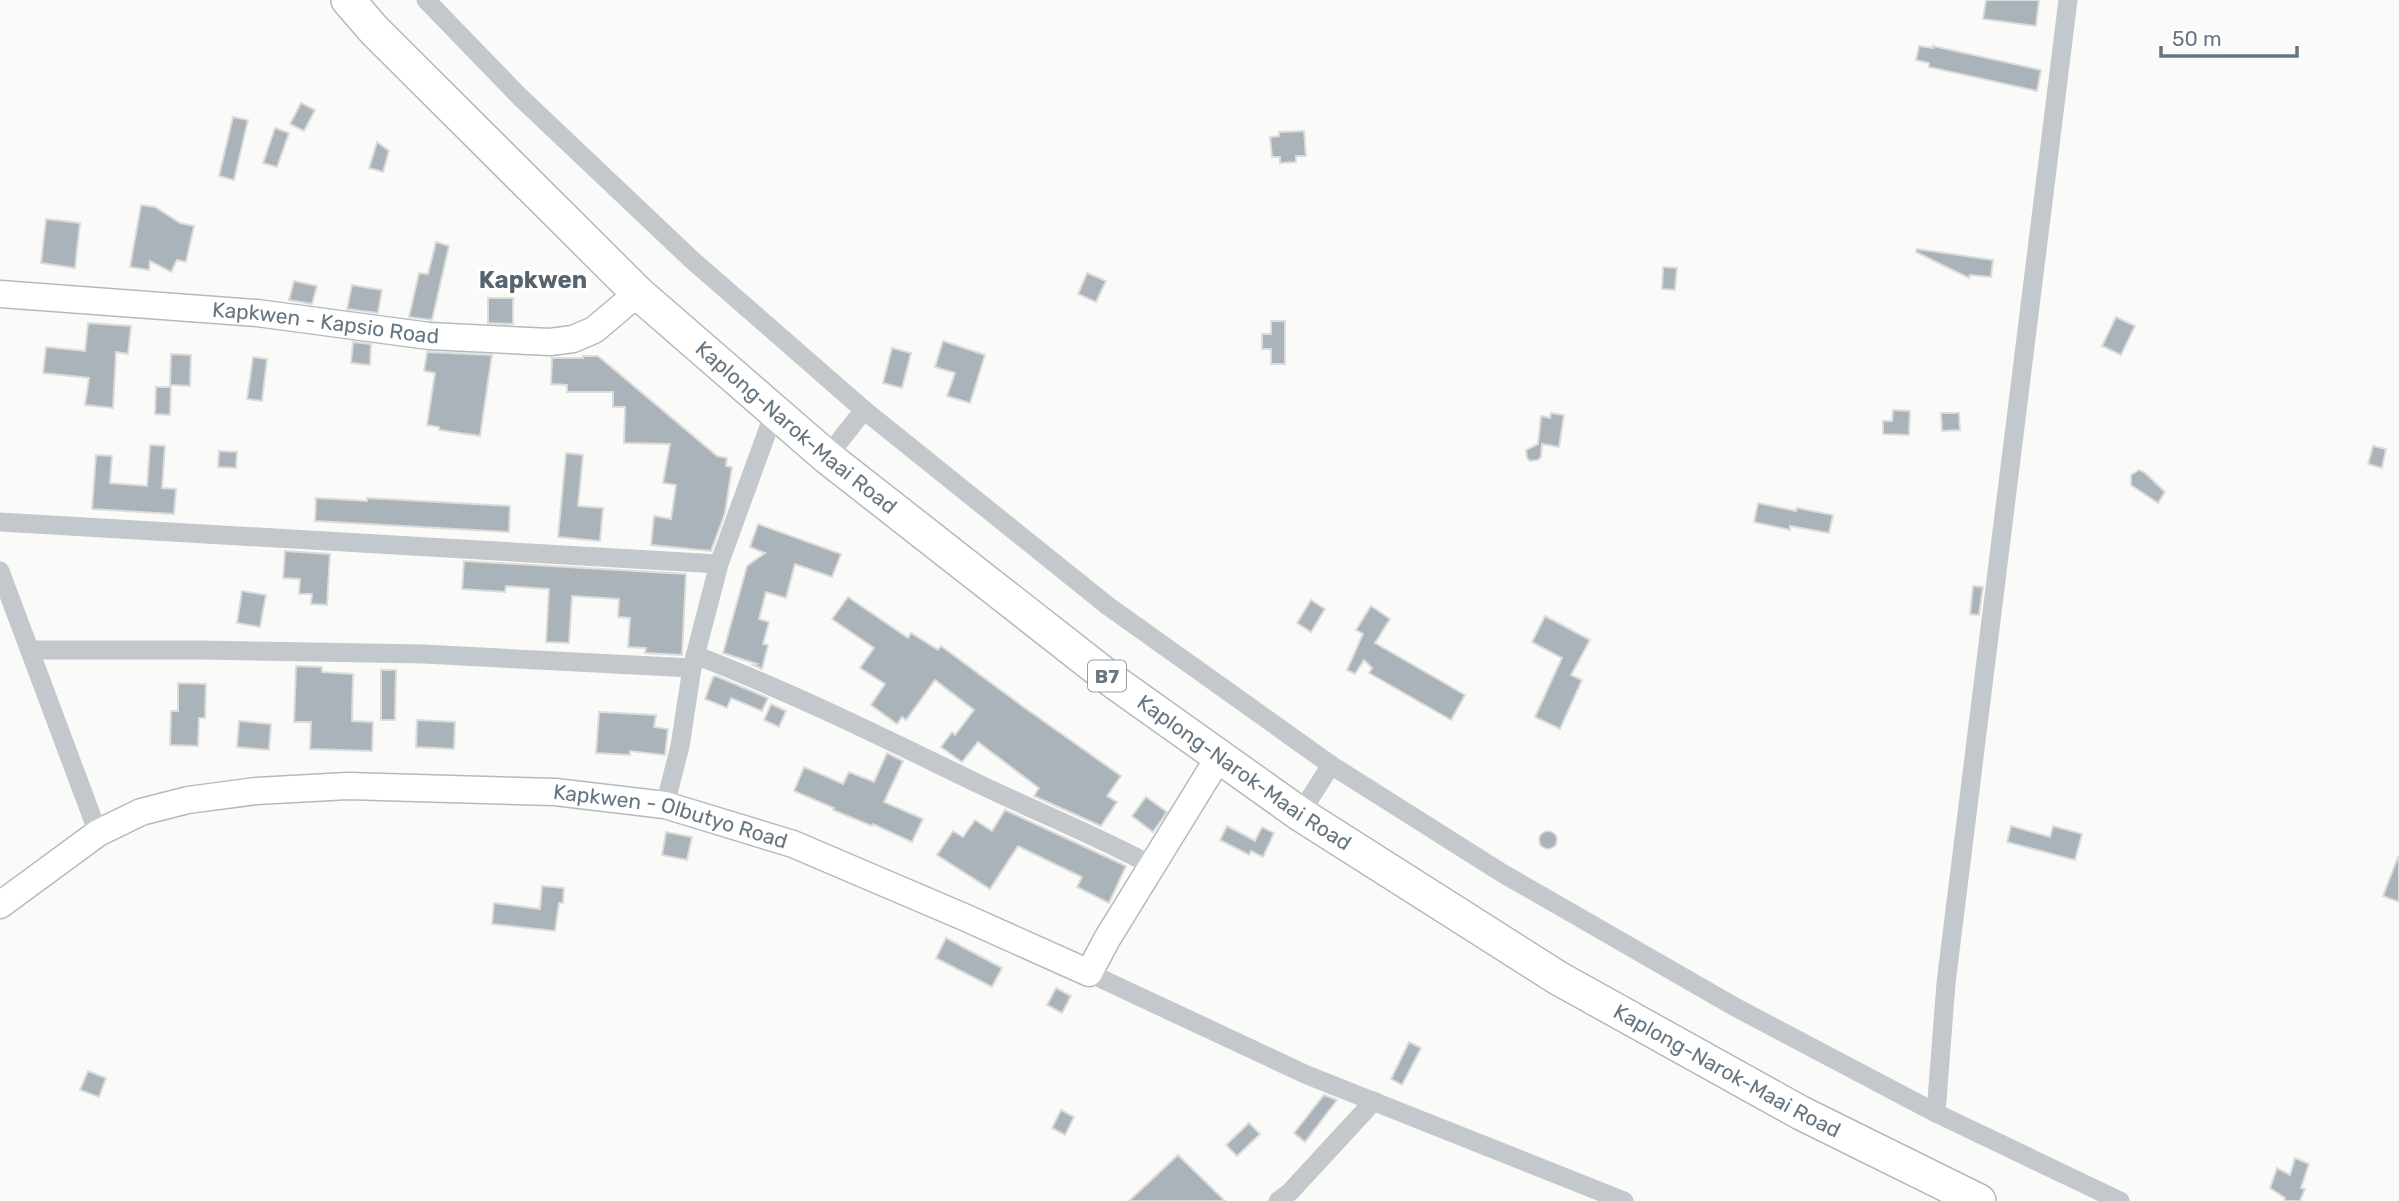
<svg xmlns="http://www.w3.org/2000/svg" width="2399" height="1201" font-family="Rubik,sans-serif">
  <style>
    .building { fill: #aab3b9; stroke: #dcdcda; stroke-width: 2 }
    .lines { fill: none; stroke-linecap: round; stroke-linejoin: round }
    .secondary-casing { stroke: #b3babf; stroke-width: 29 }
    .highway-casing { stroke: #b4b9bd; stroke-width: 36 }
    .street { stroke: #c3c8cc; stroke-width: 19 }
    .secondary { stroke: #fff; stroke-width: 26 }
    .highway { stroke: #fff; stroke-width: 33 }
    .labels { text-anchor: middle; stroke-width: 7; stroke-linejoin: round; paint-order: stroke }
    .shield { fill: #fff; stroke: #939fa8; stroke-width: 2 }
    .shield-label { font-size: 19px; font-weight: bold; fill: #657683 }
    .street-label { font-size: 21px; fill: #657683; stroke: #fff }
    .quarter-label { font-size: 24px; font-weight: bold; fill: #57646e; stroke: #fff }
  </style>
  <rect width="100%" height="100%" fill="#fafaf8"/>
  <g class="building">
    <polygon points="1986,0 2039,0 2036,26 1983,19"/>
    <polygon points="1919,46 1933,48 1933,46 2041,70 2037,91 1929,67 1929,63 1916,60"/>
    <polygon points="301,103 315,110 304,131 290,124"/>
    <polygon points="233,117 248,120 234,180 219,176"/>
    <polygon points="275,128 289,133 277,167 263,163"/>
    <polygon points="1304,131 1306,156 1296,156 1296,162 1280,163 1280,157 1272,157 1270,137 1279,136 1279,132"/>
    <polygon points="377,142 389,151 383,172 369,168"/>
    <polygon points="141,205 155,207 180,223 194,226 186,262 177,260 171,272 150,261 149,270 130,267"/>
    <polygon points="46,219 80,223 75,268 41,263"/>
    <polygon points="436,242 449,246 432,320 409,317 419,273 428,274"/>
    <polygon points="1917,249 1993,260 1991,277 1970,275 1969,278 1916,252"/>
    <polygon points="1663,267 1677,268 1675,290 1662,289"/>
    <polygon points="1087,273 1106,281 1096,302 1078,294"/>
    <polygon points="294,281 317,286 312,304 289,300"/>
    <polygon points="352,285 382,290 378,313 347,309"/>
    <polygon points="488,298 513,298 513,324 488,323"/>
    <polygon points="2116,317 2135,326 2121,355 2102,346"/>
    <polygon points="1271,321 1285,321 1285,364 1271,364 1271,349 1262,349 1262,334 1271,334"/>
    <polygon points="88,323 131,326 128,354 116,352 113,408 85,405 89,378 43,373 46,347 85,351"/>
    <polygon points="943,341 985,355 970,403 947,396 955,373 935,367"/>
    <polygon points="353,342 371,344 370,365 351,363"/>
    <polygon points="892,348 911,353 902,388 883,383"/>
    <polygon points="427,352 492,355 480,436 439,430 439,427 427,425 435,373 424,371"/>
    <polygon points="171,354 191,355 190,386 170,385"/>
    <polygon points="583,356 598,356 717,456 727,458 726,466 732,467 725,513 711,551 651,545 654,516 671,519 676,485 663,483 670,444 624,443 625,407 613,407 613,392 567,392 567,385 551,384 552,358 583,358"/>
    <polygon points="253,357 267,359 262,401 247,399"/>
    <polygon points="156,387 171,387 170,415 155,414"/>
    <polygon points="1893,410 1910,411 1909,435 1883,434 1883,421 1892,421"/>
    <polygon points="1551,413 1564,415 1559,447 1542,444 1541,457 1538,460 1530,461 1527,458 1526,450 1538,444 1541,416 1550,418"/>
    <polygon points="1941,413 1959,413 1960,430 1942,431"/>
    <polygon points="150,445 165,446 162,488 176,489 174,514 92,509 96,455 112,456 110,483 147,486"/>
    <polygon points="2373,446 2386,449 2382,468 2368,464"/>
    <polygon points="219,451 237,452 236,468 218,467"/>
    <polygon points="566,453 583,455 578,506 603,508 600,541 558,537"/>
    <polygon points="2139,470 2144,472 2165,492 2158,503 2131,485 2131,475"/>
    <polygon points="316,498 367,501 367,498 510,506 509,532 315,521"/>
    <polygon points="1758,503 1796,511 1797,508 1833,515 1829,533 1790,526 1790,530 1754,522"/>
    <polygon points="758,524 841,554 832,577 795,564 786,598 766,592 759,619 769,622 763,644 768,645 762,669 753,665 757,664 723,653 747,566 765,553 750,547"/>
    <polygon points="285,551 330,554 327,605 311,604 312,594 299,594 300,579 283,578"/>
    <polygon points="464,561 686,574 682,655 645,653 646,648 628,647 630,618 618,617 619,599 572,596 569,643 546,642 549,589 506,586 505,592 462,589"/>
    <polygon points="1973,586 1983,587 1979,615 1970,614"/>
    <polygon points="242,591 266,595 260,627 237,623"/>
    <polygon points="848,597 908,638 911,633 938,650 941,646 1022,706 1121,776 1107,796 1117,802 1101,826 1034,796 1039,788 978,742 962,762 941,747 952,732 955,735 974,710 935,680 906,720 902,717 897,724 871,705 885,684 860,668 874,648 832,619"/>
    <polygon points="1311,600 1325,609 1311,632 1297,623"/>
    <polygon points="1371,606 1390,619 1375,643 1465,695 1451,720 1369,673 1372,668 1364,660 1355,674 1347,670 1363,634 1356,630"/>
    <polygon points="1545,616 1590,640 1571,675 1582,680 1560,729 1535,717 1562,658 1532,642"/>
    <polygon points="296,666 322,667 322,672 353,674 352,721 373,722 372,751 310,749 311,722 294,722"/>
    <polygon points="381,670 396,670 395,720 381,720"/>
    <polygon points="716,676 768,698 762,711 731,698 727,708 705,699 713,677"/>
    <polygon points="178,683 206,684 205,718 199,718 198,746 170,745 171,711 178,711"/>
    <polygon points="771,704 786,711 779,727 764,720"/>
    <polygon points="599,712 656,715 654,727 668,729 665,755 630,751 630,755 596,753"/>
    <polygon points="417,720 455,722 454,749 416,747"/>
    <polygon points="239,721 271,724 269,750 237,747"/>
    <polygon points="887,753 903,761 884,802 923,819 912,842 873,824 872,826 833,810 834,808 794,791 804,767 843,784 849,772 874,782"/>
    <polygon points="1146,797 1167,812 1153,832 1132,816"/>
    <polygon points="1005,810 1126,866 1109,903 1077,887 1082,877 1018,846 990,889 937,855 953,831 963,837 975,820 992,831"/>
    <polygon points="1227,826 1255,841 1262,827 1274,833 1263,857 1251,851 1249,855 1220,840"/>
    <polygon points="2011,826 2050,837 2053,826 2082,834 2075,860 2007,842"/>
    <circle cx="1548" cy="840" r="9"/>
    <polygon points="666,832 692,837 687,860 662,855"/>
    <polygon points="2398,857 2399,857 2399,902 2383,896"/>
    <polygon points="542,886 564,888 563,903 559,903 555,931 492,924 494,903 540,909"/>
    <polygon points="946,938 1002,968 992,987 936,958"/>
    <polygon points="1056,988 1071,996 1062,1013 1047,1005"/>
    <polygon points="1409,1042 1421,1048 1402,1085 1391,1079"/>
    <polygon points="88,1071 106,1078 99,1097 80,1090"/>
    <polygon points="1324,1095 1337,1100 1305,1142 1294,1133"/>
    <polygon points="1061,1110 1074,1117 1065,1135 1052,1128"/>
    <polygon points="1249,1123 1260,1134 1237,1156 1226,1145"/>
    <polygon points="1178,1155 1225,1201 1129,1201"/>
    <polygon points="2295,1158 2309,1164 2301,1188 2305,1189 2300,1201 2284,1201 2285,1198 2270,1188 2277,1168 2290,1175"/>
  </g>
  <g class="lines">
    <g class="secondary-casing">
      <g id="secondary">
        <path id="s1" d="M 0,294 L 257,313 L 429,336 L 550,342 L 573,339 L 594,330 L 638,293"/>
        <path id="s2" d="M 0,905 L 98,833 L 141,812 L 188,800 L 256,791 L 348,786 L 555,792 L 665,805 L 793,844 L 964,917 L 1089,973 L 1107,939 L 1219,757"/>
      </g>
    </g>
    <g class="highway-casing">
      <g id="highway">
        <path id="s3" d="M 348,0 L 374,30 L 638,293 L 827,457 L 1113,681 L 1300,814 L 1558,978 L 1801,1113 L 1979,1201"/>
      </g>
    </g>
    <g class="street">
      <polyline points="426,0 520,97 691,259 864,410 1108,606 1331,765 1502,873 1735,1007 1936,1113 2120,1201"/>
      <polyline points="827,457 864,410"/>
      <polyline points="0,522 719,564"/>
      <polyline points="0,571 98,833"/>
      <polyline points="30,650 199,650 424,654 692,668"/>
      <path d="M 695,655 C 794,693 888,740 983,786 C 1040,813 1097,836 1153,866"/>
      <polyline points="665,805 680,746 692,668 719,564 774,413"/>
      <polyline points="1300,814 1331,765"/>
      <polyline points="1089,973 1307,1075 1624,1201"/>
      <polyline points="1936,1113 1946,983 2068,0"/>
      <polyline points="1278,1201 1290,1192 1374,1101"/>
    </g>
    <use href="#secondary" class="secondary"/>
    <use href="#highway" class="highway"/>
  </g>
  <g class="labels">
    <rect class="shield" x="1088" y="660.5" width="38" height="31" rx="5"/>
    <g class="shield-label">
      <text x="1107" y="683">B7</text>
    </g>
    <g class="street-label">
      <text dy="7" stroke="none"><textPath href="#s1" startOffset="327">Kapkwen - Kapsio Road</textPath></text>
      <text dy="7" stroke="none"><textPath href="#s3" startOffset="620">Kaplong-Narok-Maai Road</textPath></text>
      <text dy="7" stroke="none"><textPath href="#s3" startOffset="1186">Kaplong-Narok-Maai Road</textPath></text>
      <text dy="7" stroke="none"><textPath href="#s2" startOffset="704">Kapkwen - Olbutyo Road</textPath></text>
      <text dy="7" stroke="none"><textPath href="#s3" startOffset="1754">Kaplong-Narok-Maai Road</textPath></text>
    </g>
    <g class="quarter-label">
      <text x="533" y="288">Kapkwen</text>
    </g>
  </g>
  <path d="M2161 46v10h136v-10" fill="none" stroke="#657683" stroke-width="3.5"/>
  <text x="2172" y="46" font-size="21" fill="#657683" stroke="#ffffff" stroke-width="5" paint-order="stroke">50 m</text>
</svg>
